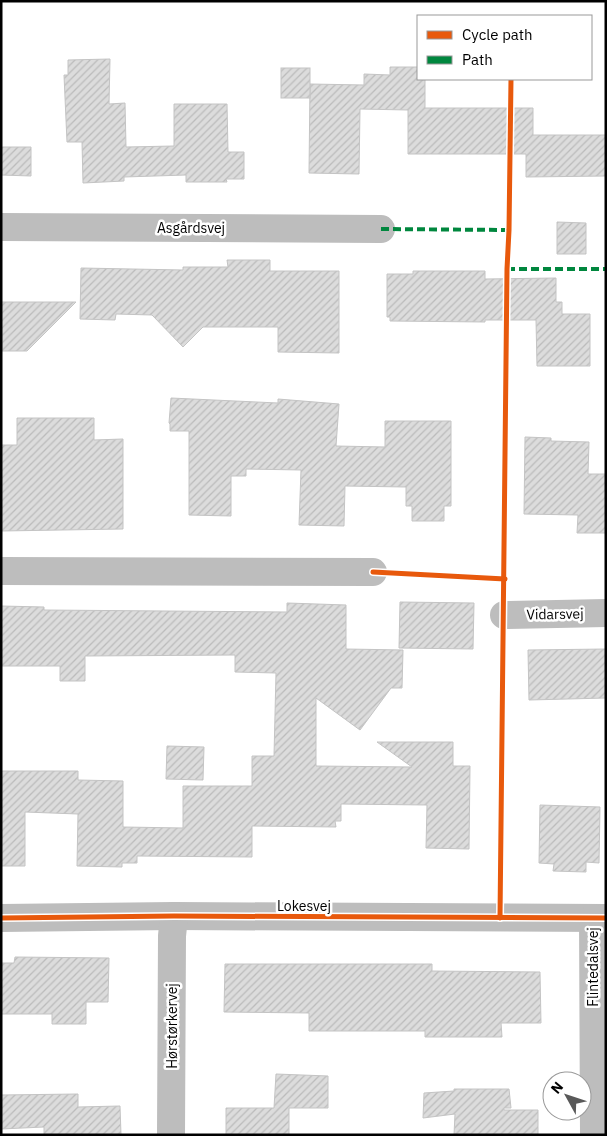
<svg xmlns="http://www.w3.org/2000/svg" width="607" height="1136" font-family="'IBM Plex Sans',sans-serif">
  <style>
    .building { fill: url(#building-hatch); stroke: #c4c4c4 }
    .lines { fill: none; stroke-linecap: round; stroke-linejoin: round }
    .minor { stroke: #bdbdbd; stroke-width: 28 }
    .quiet { stroke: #00873e; stroke-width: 4; stroke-dasharray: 8 4; stroke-linecap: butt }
    .cycleway-casing { stroke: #fff; stroke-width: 8 }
    .cycleway { stroke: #e8590c; stroke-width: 5 }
    .labels { text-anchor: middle; stroke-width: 5; stroke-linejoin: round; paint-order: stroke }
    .street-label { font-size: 14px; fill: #000; stroke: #fff }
  </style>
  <defs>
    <pattern id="building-hatch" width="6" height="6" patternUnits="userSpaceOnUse" patternTransform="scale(1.25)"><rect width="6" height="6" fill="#dcdcdc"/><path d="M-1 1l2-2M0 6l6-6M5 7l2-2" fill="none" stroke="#bbb"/></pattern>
  </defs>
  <rect width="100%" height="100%" fill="#fff"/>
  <g class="building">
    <polygon points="110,59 109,104 125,103 126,147 174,146 174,104 227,104 228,152 244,152 244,179 226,179 227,182 186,182 186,175 124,177 124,181 83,183 82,142 67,142 64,75 68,75 68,60"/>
    <polygon points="390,67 418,67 418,79 425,79 425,108 533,108 533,135 606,135 606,176 526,177 526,154 408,154 408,110 360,109 359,174 309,173 310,84 364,85 364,74 390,75"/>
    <rect x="281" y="68" width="29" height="30"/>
    <polygon points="1,147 31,147 31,176 1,175"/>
    <polygon points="557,222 586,223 586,254 557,254"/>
    <polygon points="227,260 270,260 270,271 339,271 339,353 278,352 278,327 203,327 183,347 152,315 116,314 115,320 80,319 81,268 183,270 183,267 228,267"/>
    <polygon points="413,271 485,271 485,279 556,278 556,302 562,302 562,314 590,314 590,366 537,366 536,320 485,320 485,322 390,321 390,317 387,317 387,274 413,274"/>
    <polygon points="1,302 76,302 27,351 2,351"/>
    <polygon points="171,398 278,403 278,399 339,404 336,446 385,447 385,421 451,421 451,506 444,506 444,521 412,521 412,506 406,506 406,487 345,486 344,526 299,525 301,470 246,469 246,476 231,476 231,516 189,515 189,431 170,431 170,424 169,423"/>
    <polygon points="17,418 94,418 94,440 123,439 123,529 1,531 1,445 17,445"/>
    <polygon points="525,437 551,438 551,441 589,442 588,474 606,474 606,533 577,533 578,515 524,514"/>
    <polygon points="400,602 474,603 473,649 399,648"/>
    <polygon points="287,603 346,605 346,649 403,650 402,688 391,688 360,730 316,698 316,766 412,767 377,742 453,742 453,766 470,766 469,849 426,848 427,805 341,804 341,821 335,821 336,827 252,826 252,857 137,856 137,863 122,863 122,867 77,866 78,814 25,812 25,866 1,866 1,771 78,771 78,780 123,781 123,827 183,828 183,786 252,786 252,756 274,756 276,673 235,672 235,655 85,656 85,681 60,681 60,666 1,666 1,606 44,607 44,610 287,612"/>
    <polygon points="606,649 606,698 529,700 528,650"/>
    <polygon points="167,746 204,747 203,780 166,779"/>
    <polygon points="540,805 600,807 599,863 586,862 586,872 553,871 554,864 539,863"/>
    <polygon points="15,957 109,958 108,1002 86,1002 86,1024 52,1024 52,1014 1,1014 1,963 14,963"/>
    <polygon points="225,964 432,964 432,971 540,972 541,1023 501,1023 502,1037 425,1037 425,1031 309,1031 309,1013 224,1012"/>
    <polygon points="276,1074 328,1076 328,1108 289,1108 289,1135 226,1135 226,1108 274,1108"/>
    <polygon points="454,1089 509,1089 511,1108 504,1108 504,1110 538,1110 538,1135 454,1135 455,1114 423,1118 424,1093 454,1091"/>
    <polygon points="78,1094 78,1107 120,1106 121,1135 44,1135 44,1127 1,1129 1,1095"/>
  </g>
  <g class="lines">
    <g class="minor">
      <polyline points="1,227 381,229"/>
      <polyline points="1,571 373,572"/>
      <polyline points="504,615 606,613"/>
      <polyline points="1,918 174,916 606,918"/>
      <polyline points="593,918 594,1135"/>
      <polyline points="171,1135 172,936 174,916"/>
    </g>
    <g class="quiet">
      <polyline points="381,229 509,230"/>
      <polyline points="507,269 606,269"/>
    </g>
    <g class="cycleway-casing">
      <g id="cycleway">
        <polyline points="373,572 505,579"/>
        <polyline points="1,918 174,916 606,918"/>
        <polyline points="500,918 507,269 509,230 511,79"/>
      </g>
    </g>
    <use href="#cycleway" class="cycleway"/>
  </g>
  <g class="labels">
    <g class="street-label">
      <text x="191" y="233">Asgårdsvej</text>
      <text transform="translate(555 614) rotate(-1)" y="5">Vidarsvej</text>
      <text x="304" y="911">Lokesvej</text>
      <text transform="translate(593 967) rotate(-90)" y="5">Flintedalsvej</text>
      <text transform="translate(172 1026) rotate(-90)" y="5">Hørstørkervej</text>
    </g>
  </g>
  <rect width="607" height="1136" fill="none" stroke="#000000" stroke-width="5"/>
  <rect x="417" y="15" width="175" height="65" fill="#ffffff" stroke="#999999"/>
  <rect x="427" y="31" width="25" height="8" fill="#e8590c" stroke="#999999"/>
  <text x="462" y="40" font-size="15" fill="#000000">Cycle path</text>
  <rect x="427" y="56" width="25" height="8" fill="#00873e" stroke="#999999"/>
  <text x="462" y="65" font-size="15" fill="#000000">Path</text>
  <g transform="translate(567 1096) rotate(310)"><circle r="24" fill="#ffffff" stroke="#999999"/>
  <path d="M0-4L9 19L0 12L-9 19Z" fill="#595959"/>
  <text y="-8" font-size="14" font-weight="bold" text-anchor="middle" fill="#000000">N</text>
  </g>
</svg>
